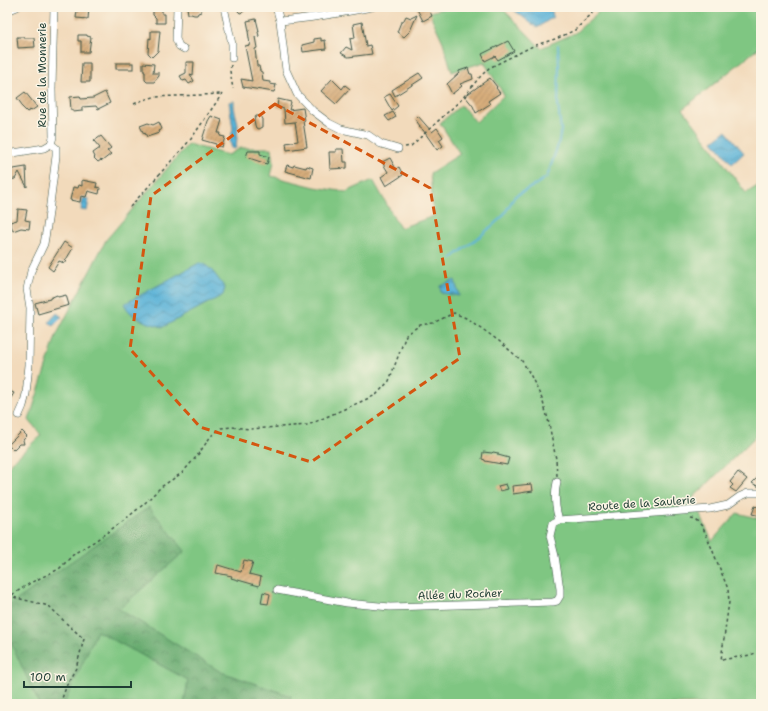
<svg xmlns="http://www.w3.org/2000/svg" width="768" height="711" font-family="'Shantell Sans',sans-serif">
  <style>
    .grass { fill: #7fc682; stroke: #4f825b }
    .forest { fill: url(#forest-crowns); stroke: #437452 }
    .water { fill: url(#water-waves); stroke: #3d7886 }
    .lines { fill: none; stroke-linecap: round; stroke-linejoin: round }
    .stream { stroke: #5bb3d8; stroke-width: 2 }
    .building { fill: url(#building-hatch) }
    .minor-casing { stroke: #3f5548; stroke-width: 8 }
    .path { stroke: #3f5548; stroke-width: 1.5; stroke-dasharray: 3 3; stroke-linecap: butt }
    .minor { stroke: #fff; stroke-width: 7 }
    .marked { fill: none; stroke: #d45610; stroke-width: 3; stroke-dasharray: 8 5; stroke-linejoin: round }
    .labels { text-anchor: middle; stroke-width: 3; stroke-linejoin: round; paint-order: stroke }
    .street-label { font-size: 11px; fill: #1f3d34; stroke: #fcf5e5 }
  </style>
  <defs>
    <pattern id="forest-crowns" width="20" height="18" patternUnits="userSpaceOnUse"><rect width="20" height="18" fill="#67ab70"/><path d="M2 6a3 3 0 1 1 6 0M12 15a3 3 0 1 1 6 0" fill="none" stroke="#548c5d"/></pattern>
    <pattern id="water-waves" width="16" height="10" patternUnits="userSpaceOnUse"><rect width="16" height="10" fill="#5bb3d8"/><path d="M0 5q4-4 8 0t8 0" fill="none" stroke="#4b93b0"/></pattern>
    <pattern id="building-hatch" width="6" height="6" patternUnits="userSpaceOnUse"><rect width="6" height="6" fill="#d7ad7b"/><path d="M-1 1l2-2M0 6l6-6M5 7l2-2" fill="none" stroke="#ae8e66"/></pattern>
  </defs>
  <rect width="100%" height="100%" fill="#fcf5e5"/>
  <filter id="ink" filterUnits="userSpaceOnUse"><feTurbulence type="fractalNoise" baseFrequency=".025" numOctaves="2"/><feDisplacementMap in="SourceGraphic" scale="8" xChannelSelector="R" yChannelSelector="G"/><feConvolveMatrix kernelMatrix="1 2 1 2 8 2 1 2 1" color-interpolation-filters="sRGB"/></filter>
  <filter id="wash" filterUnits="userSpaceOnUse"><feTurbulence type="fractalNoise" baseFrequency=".012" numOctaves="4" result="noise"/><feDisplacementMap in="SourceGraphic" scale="16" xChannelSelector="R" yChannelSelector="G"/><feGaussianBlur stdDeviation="0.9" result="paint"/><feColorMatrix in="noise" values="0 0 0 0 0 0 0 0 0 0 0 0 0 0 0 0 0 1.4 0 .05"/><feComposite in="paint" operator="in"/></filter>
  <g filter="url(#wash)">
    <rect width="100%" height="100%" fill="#f2dabb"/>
    <polygon class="grass" points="450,7 495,7 504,10 541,48 575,33 604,7 761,7 761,46 683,109 746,193 761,184 761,431 693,498 712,541 737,513 761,519 761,704 7,704 7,467 41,435 29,420 56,336 106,240 188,144 228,155 241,148 272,148 274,162 271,176 315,187 346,192 373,180 400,228 434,216 430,173 460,154 440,123 461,105 476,122 504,95 484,62 452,72 443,42 429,12"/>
    <polygon class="forest" points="149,507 185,551 119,609 221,672 291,696 288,704 184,704 188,680 97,631 64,704 39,704 7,634 7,607"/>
    <g class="water">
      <polygon points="515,7 545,7 552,11 553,17 537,28 514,10"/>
      <polygon points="234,101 234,108 238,124 236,148 232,149 230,141 233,129 229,102"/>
      <polygon points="726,131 744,153 732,164 713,141"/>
      <polygon points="83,198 89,199 87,211 81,210"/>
      <path d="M 199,263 C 210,264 218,279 225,288 L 223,295 L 163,327 C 147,323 132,319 124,304 Z"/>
      <polygon points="455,280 459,296 441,293 440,286"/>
      <polygon points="57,313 62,317 53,326 49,322"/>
    </g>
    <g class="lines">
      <polyline class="stream" points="452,258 484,233 503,216 515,196 535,185 547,177 558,145 561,130 558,105 559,67 558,45"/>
    </g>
    <g id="blocks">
      <g class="building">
        <polygon points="80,7 89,7 88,19 76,18 77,10 80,10"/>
        <polygon points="153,7 162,7 162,14 165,14 165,23 156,23 156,18 153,15"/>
        <polygon points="187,7 201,7 201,12 198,13 197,15 194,15 191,14 188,14"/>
        <polygon points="237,7 247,7 243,12 240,13 238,11"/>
        <polygon points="416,7 428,7 432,16 423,21"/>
        <polygon points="417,15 410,31 404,37 397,32 401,22 403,22 406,16 411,18"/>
        <polygon points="256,19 259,31 258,32 259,36 255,37 257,48 255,49 257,66 259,66 260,71 262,72 263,81 270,82 270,84 276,85 274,92 243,87 241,79 252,81 245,46 250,45 248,31 249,31 247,21"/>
        <polygon points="362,22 366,46 370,45 372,54 348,57 341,53 346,47 352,50 350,39 355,38 353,24"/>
        <polygon points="151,31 160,31 158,51 152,57 148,53 149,38 151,39"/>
        <polygon points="78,35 87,35 87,36 91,37 89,52 81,52 81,41 78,41"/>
        <polygon points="17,37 24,37 24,38 34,38 35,47 18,48"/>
        <polygon points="321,38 321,41 325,40 326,49 303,52 302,45 314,42 314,39"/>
        <polygon points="508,41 514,51 498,60 495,56 485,61 482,54"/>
        <polygon points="186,62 194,62 193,75 190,74 194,81 189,84 186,80 183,81 180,76 186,73"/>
        <polygon points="82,63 90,63 90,82 81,82"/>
        <rect x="116" y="63" width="17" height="6"/>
        <polygon points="143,63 154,64 153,73 159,73 159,76 154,82 147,82 145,80 145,72 144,72 144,70 143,70"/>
        <polygon points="468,68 470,74 472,74 473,79 460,84 462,86 452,94 447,84 459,73 459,71"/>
        <polygon points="419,73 423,78 395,96 392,90"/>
        <polygon points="490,78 497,87 496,88 500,93 488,101 490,104 476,113 473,106 465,96"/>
        <polygon points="332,79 342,89 345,85 350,89 336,104 321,91"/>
        <polygon points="25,92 37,107 31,111 30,110 27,112 21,106 22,105 17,98"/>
        <polygon points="105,92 110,103 98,109 96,106 82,107 82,111 73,112 73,110 71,110 70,97 80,96 81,99 93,98"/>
        <polygon points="390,94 398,106 392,111 384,97"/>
        <polygon points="278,99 291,102 289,110 303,108 305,121 303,121 307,147 287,150 286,143 298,141 295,122 285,123 284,109 277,107"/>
        <polygon points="393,112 396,117 389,121 385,116"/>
        <polygon points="211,116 222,120 218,133 221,133 220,136 225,137 222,147 216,146 216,144 202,140 208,121"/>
        <polygon points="256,116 260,116 262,119 262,127 258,129 256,128 255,125 254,120"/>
        <polygon points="418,116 432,132 437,128 443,137 439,140 443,146 437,150 423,130 419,127 420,126 415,119"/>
        <polygon points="159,122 162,129 158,131 159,133 147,137 145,133 144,134 140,126 148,123 153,125"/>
        <polygon points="101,136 111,148 107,151 111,154 102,161 101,160 98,162 94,158 95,157 93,153 100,148 94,141"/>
        <polygon points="336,149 343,149 344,162 347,162 347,168 330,169 329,152 336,152"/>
        <polygon points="248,151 260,151 260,154 269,157 267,164 246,157"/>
        <polygon points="390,158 396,169 399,167 403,175 386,186 381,177 388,172 382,162"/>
        <polygon points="287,165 293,167 294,165 306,168 307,166 313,168 311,178 285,171"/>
        <polygon points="26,167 27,187 19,172 15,179 8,180 7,170"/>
        <polygon points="82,180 97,183 96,187 100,188 99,194 88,191 86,197 81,196 80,202 70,200 73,187 78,188 79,185 82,186"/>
        <polygon points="18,209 27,210 25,220 30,221 29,229 21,228 13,231 10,222 17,220"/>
        <polygon points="64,242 73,248 64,263 59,261 53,271 48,267"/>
        <polygon points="57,295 58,297 66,295 69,305 38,314 35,303 50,299 50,298"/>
        <polygon points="7,390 14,393 11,398 7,396"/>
        <polygon points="22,431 27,436 23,440 24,444 19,444 13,450 8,445"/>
        <polygon points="483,452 492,453 493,452 498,453 498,455 509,458 507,465 485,461 485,460 482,459"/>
        <polygon points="738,472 747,479 736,492 730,488 733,485 730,482"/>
        <polygon points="757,478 761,480 761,488 752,483"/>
        <polygon points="506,484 508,489 500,491 498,486"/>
        <polygon points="532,484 533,491 513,494 512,486"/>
        <polygon points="755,506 761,508 761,516 752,514"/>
        <polygon points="244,560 253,562 249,574 261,577 259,586 231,578 232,576 216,573 218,565 241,572"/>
        <polygon points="263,592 270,594 268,604 261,603"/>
      </g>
    </g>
  </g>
  <g filter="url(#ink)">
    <use href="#blocks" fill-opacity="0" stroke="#3f5548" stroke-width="1"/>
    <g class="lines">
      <g class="minor-casing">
        <g id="minor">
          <polyline points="177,7 176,39 179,46 184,49"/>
          <polyline points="224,7 232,44 232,58"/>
          <polyline points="276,7 280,21 286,70 297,94 313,111 329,123 341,129 368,135 381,144 398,149"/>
          <polyline points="7,11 17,7"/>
          <path d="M 280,21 C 312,18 341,13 372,7"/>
          <polyline points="51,144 53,137 52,89 54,7"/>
          <polyline points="7,154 44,148 51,144"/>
          <polyline points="19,415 23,406 26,394 29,365 30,308 27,289 31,271 44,244 48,220 56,156 56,148 51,144"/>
          <path d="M 557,482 C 554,495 555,507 559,520 L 710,509 L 728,505 L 739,497 L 748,493 L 761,493"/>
          <polyline points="277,590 347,603 390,607 553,602 557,601 560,596 560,589 555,556 550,536 553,523 559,520"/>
        </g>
      </g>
      <g class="path">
        <polyline points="231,65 230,71 233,89"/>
        <polyline points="134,104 143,100 154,97 222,94"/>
        <polyline points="405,147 411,146 462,99 478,79 489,68 533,46 558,38 575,30 599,7"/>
        <polyline points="130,207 191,139 222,94"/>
        <polyline points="690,518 695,519 701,525 706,534 728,589 729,602 721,660 750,655 761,651"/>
        <polyline points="8,597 13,597 49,606 66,623 84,639 76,668 68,682 61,701 62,704"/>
        <polyline points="7,598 32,582 59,569 75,553 95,541 123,521 144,504 161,487 182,473 197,456 211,436 221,428 232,427 250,429 308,425 376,395 389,381 406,335 420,325 433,323 454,313 466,318 481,328 499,341 522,361 530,374 542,399 548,419 556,459 557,476"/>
      </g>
      <use href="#minor" class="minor"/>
    </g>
  </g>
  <path class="marked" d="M 275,104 L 430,188 L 460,358 L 311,462 L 200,427 L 130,349 L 151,196 Z"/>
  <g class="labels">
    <g class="street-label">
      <text transform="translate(42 75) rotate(-90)" y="4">Rue de la Monnerie</text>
      <text transform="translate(642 503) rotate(-4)" y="4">Route de la Saulerie</text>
      <text transform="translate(460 594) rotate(-2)" y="4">Allée du Rocher</text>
    </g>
  </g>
  <rect width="768" height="711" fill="none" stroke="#fcf5e5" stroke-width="24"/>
  <path d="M24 681v6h107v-6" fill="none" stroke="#1f3d34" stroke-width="2"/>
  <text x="30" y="681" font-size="12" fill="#1f3d34" stroke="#fcf5e5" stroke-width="3" paint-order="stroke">100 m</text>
</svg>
